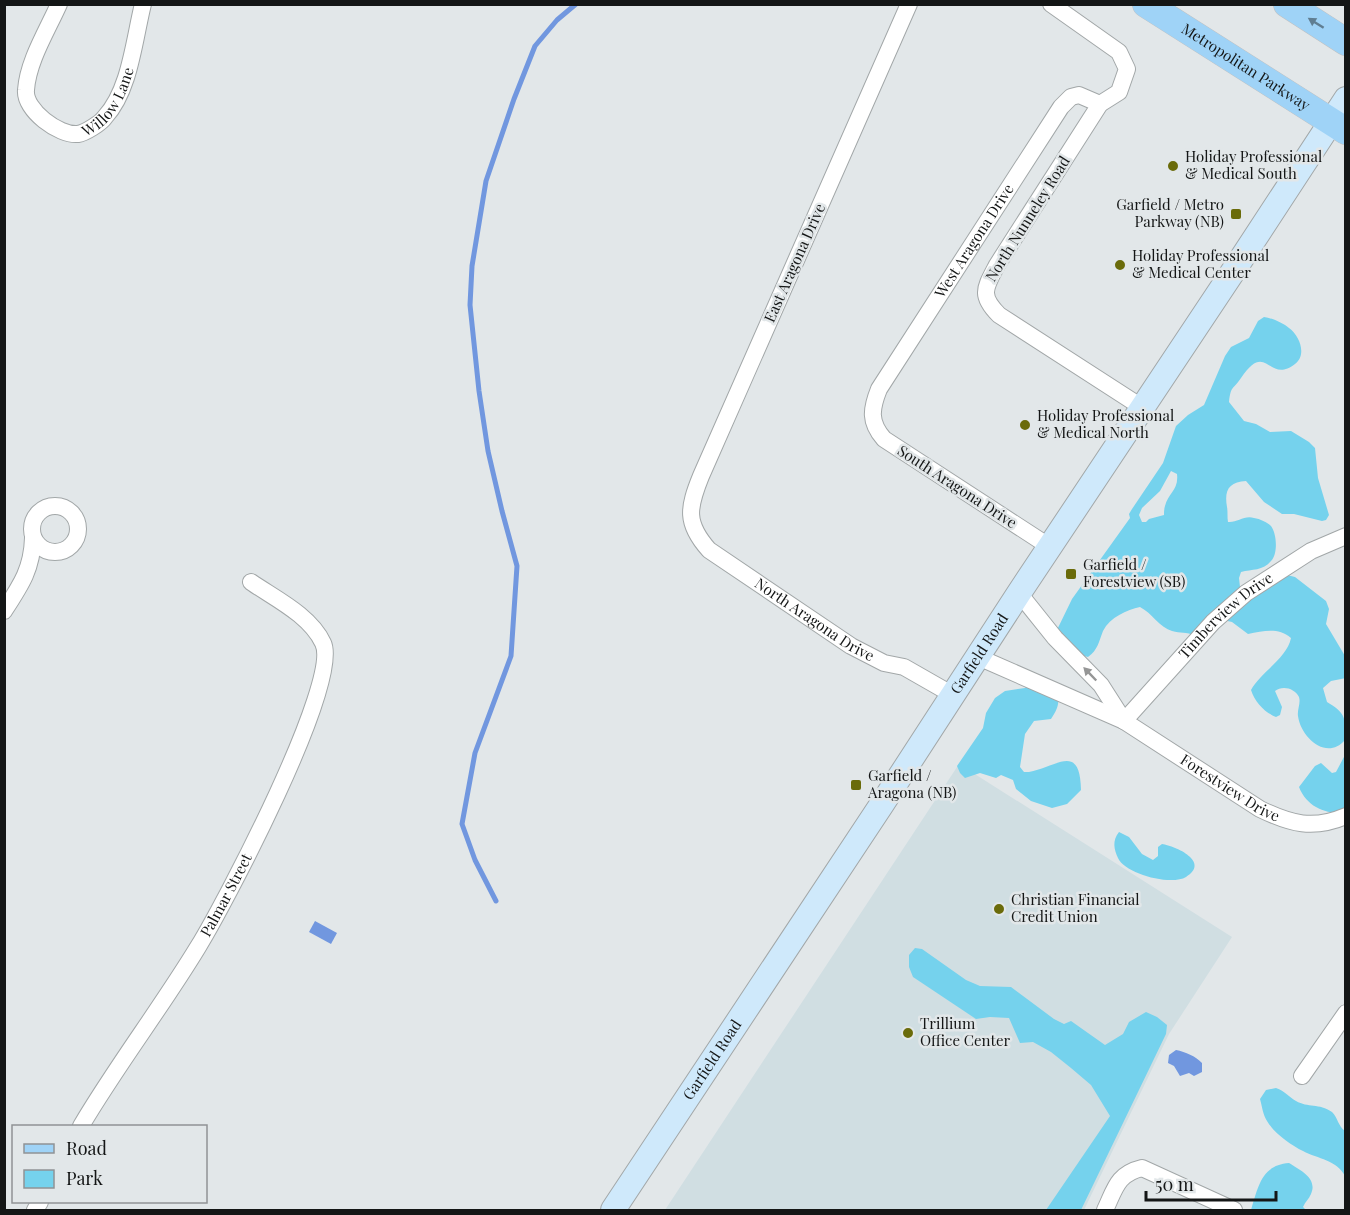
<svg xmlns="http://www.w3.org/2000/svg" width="1350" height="1215" font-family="'Playfair Display',serif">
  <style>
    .built { fill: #d0dee2 }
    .green { fill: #75d2ed; fill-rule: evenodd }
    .water { fill: #7197df }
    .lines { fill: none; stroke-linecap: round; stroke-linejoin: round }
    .stream { stroke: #7197df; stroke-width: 5 }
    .minor-casing { stroke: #a2a7a8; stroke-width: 18 }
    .secondary-casing { stroke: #a2a7a8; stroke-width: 26 }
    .primary-casing { stroke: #c2c2c2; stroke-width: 28 }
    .minor { stroke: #fff; stroke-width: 16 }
    .secondary { stroke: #cfe9fb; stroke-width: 24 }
    .primary { stroke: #9fd3f7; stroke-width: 27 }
    .oneway { fill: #607e92 }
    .oneway2 { fill: #959696 }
    .poi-dot { fill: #6a6b0a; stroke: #e2e7e9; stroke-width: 2 }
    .labels { text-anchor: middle; stroke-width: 5; stroke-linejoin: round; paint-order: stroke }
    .street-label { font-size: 15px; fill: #141616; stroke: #e2e7e9 }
    .poi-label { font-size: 15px; fill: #141616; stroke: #e2e7e9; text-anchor: start }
  </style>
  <rect width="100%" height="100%" fill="#e2e7e9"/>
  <polygon class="built" points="959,764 1232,937 1169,1034 1084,1210 665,1210"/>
  <g class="green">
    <path d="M 1264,317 C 1272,318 1283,323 1289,328 C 1300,336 1307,355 1295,364 C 1268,385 1267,339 1241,378 C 1233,390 1231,385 1229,402 L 1244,421 L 1256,424 L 1270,432 L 1291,431 L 1309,442 L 1315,448 L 1318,478 L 1329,515 L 1326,520 L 1322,521 L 1294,514 L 1282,514 L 1264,502 L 1246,481 C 1229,482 1224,490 1227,507 C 1228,512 1227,517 1228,522 C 1237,523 1244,515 1254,518 C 1260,519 1267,522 1271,526 C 1277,534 1278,554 1271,561 C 1263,571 1252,569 1241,572 L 1239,578 L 1240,587 L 1244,589 L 1283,574 L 1295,577 L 1326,601 L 1329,609 L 1326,624 L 1345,656 L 1346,678 L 1331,681 L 1323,688 L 1327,702 C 1346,713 1346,719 1345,740 C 1327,761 1301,738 1298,716 C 1297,710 1301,703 1299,697 C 1295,688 1282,685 1275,691 L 1282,707 L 1280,715 L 1276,717 C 1264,712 1255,702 1251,690 C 1261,672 1287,658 1291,638 C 1278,627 1264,631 1248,634 L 1232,622 L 1223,620 L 1196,636 C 1185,631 1181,634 1172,631 C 1160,628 1152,613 1140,607 C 1127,610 1110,617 1103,631 C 1099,641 1098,650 1088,657 L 1077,654 L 1055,634 L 1072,599 L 1130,518 L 1129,514 L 1132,509 L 1163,463 L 1176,426 L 1188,415 L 1204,405 L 1225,356 L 1231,347 L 1249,338 L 1258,321 ZM 1171,471 L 1177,474 C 1179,490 1168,493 1165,506 C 1164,509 1164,512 1164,515 L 1149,519 L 1146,522 L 1142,522 L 1139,515 L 1142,508 L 1160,491 Z"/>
    <path d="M 1035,677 C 1054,691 1067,696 1051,719 L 1034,721 L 1025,734 L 1020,767 L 1024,772 L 1029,772 C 1057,767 1080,742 1081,790 L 1067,804 L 1052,808 L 1031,801 L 1016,789 L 1013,780 L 1001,775 L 996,778 L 980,773 L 965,778 L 960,773 L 957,766 L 983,728 L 986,713 L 995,698 L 1005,691 L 1025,688 Z"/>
    <path d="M 1345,755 L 1345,813 C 1325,814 1307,807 1299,787 L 1315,766 L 1321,763 L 1332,773 L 1336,772 Z"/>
    <path d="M 1119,832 L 1129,837 L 1142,854 L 1153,860 L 1158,856 L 1158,847 L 1162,844 C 1176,846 1211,862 1186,877 C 1171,886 1125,874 1118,858 C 1114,849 1112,841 1119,832 Z"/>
    <polygon points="915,948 922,949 966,980 980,986 1011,987 1054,1019 1064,1024 1071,1021 1105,1045 1123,1034 1129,1022 1146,1012 1157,1017 1167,1025 1166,1034 1081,1210 1046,1210 1110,1116 1091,1085 1071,1068 1051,1052 1033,1042 1020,1043 1009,1018 990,1017 976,1019 913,977 909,967 909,955"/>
    <path d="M 1276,1088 C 1285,1091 1289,1097 1296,1101 C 1308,1108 1319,1103 1332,1112 C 1338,1118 1338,1126 1345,1131 L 1345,1176 C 1337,1160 1318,1159 1303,1151 C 1291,1145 1274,1133 1267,1121 C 1263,1115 1262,1106 1260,1099 L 1266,1090 Z"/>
    <path d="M 1289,1163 C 1300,1170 1318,1178 1311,1194 C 1309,1199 1305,1202 1303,1207 L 1306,1210 L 1313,1209 L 1317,1210 L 1251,1210 C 1258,1188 1261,1165 1289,1163 Z"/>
  </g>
  <g class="water">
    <polygon points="315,921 337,933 331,944 309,932"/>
    <path d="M 1176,1050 C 1186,1052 1195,1056 1202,1063 L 1202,1072 L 1194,1076 L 1189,1073 L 1180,1076 L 1174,1066 L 1168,1063 L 1169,1055 Z"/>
  </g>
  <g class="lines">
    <polyline class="stream" points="496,901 475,860 462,824 475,753 511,656 517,566 502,511 488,451 479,391 470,305 472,266 486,181 514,99 535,46 557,20 576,4"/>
    <g class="minor-casing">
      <g id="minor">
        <path id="s1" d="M 59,4 C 47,31 28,61 26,90 C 24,110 59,136 78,134 C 85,133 101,123 105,117 C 130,90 134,40 143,4"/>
        <path id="s2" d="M 909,4 L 701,476 C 688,508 685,523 709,550 L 851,646 L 884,663 L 904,667 L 953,695"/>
        <path d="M 1051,4 L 1119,52 L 1127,69 L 1119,92 L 1100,104 L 997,265 C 985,288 979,295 999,315 L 1143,408"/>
        <circle cx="55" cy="529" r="23"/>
        <path id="s3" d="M 1050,547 L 884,439 C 869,422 871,409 879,389 L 1061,107 L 1071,97 L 1079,95 L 1100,104"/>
        <polyline points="1019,593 1055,638 1101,685 1124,721"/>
        <path d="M 4,611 C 21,585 32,569 33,538"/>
        <path id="s4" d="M 978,657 L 1124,721 L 1260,809 C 1291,824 1313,830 1346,816"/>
        <path id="s5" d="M 1124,721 L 1213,622 L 1246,593 L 1311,551 L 1346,536"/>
        <polyline points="1302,1076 1346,1013"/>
        <path id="s6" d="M 81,1126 C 117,1065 161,1008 198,947 C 224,905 342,681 323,643 C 310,615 274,598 251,582"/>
        <polyline points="35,1210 40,1202"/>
        <path d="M 1105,1210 C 1115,1189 1117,1174 1142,1168 L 1234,1210"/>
      </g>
    </g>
    <g class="secondary-casing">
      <g id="secondary">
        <path id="s7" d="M 613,1210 L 882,804 L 1019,593 L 1234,270 L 1346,99"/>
      </g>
    </g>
    <g class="primary-casing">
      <g id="primary">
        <path id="s8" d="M 1146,4 L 1346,131"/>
        <polyline points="1287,4 1346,42"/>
      </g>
    </g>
    <use href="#minor" class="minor"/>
    <use href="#secondary" class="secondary"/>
    <use href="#primary" class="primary"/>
  </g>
  <defs><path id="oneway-solid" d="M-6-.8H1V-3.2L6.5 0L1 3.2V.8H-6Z" transform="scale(1.5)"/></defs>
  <use class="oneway" href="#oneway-solid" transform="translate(1316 23) rotate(-148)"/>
  <use class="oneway2" href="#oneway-solid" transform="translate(1090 674) rotate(-134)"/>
  <g class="poi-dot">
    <circle cx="1173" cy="166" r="6"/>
    <rect x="1230" y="208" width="12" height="12" rx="3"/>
    <circle cx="1120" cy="265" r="6"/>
    <circle cx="1025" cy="425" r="6"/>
    <rect x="1065" y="568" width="12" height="12" rx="3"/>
    <rect x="850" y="779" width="12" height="12" rx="3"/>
    <circle cx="999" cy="909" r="6"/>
    <circle cx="908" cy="1033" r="6"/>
  </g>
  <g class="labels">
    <g class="street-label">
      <text dy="5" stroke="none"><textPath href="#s8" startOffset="118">Metropolitan Parkway</textPath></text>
      <text dy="5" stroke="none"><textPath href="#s1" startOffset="213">Willow Lane</textPath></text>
      <text transform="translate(1028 219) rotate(-58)" y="5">North Nunneley Road</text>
      <text dy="5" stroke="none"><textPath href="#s3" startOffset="428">West Aragona Drive</textPath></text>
      <text transform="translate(795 263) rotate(-66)" y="5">East Aragona Drive</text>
      <text transform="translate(957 487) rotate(33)" y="5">South Aragona Drive</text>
      <text dy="5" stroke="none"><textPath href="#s5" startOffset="147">Timberview Drive</textPath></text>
      <text dy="5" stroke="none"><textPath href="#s2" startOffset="723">North Aragona Drive</textPath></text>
      <text dy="5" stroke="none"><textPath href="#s7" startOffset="666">Garfield Road</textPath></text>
      <text dy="5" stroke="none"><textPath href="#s4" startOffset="285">Forestview Drive</textPath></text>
      <text dy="5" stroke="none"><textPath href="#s6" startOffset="273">Palmar Street</textPath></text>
      <text dy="5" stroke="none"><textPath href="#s7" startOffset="180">Garfield Road</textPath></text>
    </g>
    <g class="poi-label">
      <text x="1185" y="162">Holiday Professional<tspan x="1185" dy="17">&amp; Medical South</tspan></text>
      <text x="1224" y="210" text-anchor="end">Garfield / Metro<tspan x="1224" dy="17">Parkway (NB)</tspan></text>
      <text x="1132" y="261">Holiday Professional<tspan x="1132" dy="17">&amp; Medical Center</tspan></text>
      <text x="1037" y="421">Holiday Professional<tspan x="1037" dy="17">&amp; Medical North</tspan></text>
      <text x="1083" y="570">Garfield /<tspan x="1083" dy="17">Forestview (SB)</tspan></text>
      <text x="868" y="781">Garfield /<tspan x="868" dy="17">Aragona (NB)</tspan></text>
      <text x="1011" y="905">Christian Financial<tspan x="1011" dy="17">Credit Union</tspan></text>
      <text x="920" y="1029">Trillium<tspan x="920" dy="17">Office Center</tspan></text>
    </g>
  </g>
  <rect width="1350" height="1215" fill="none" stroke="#141616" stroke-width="12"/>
  <rect x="12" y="1125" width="195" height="78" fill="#e2e7e9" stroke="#909395" stroke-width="1.5"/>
  <rect x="24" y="1144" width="30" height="9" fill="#9fd3f7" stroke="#909395" stroke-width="1.5"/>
  <text x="66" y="1155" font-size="18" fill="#141616">Road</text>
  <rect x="24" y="1170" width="30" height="18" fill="#75d2ed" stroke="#909395" stroke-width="1.5"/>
  <text x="66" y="1185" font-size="18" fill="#141616">Park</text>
  <path d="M1146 1191v9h130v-9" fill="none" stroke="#141616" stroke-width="3"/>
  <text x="1155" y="1191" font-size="18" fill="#141616" stroke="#e2e7e9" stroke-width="4.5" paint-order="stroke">50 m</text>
</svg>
